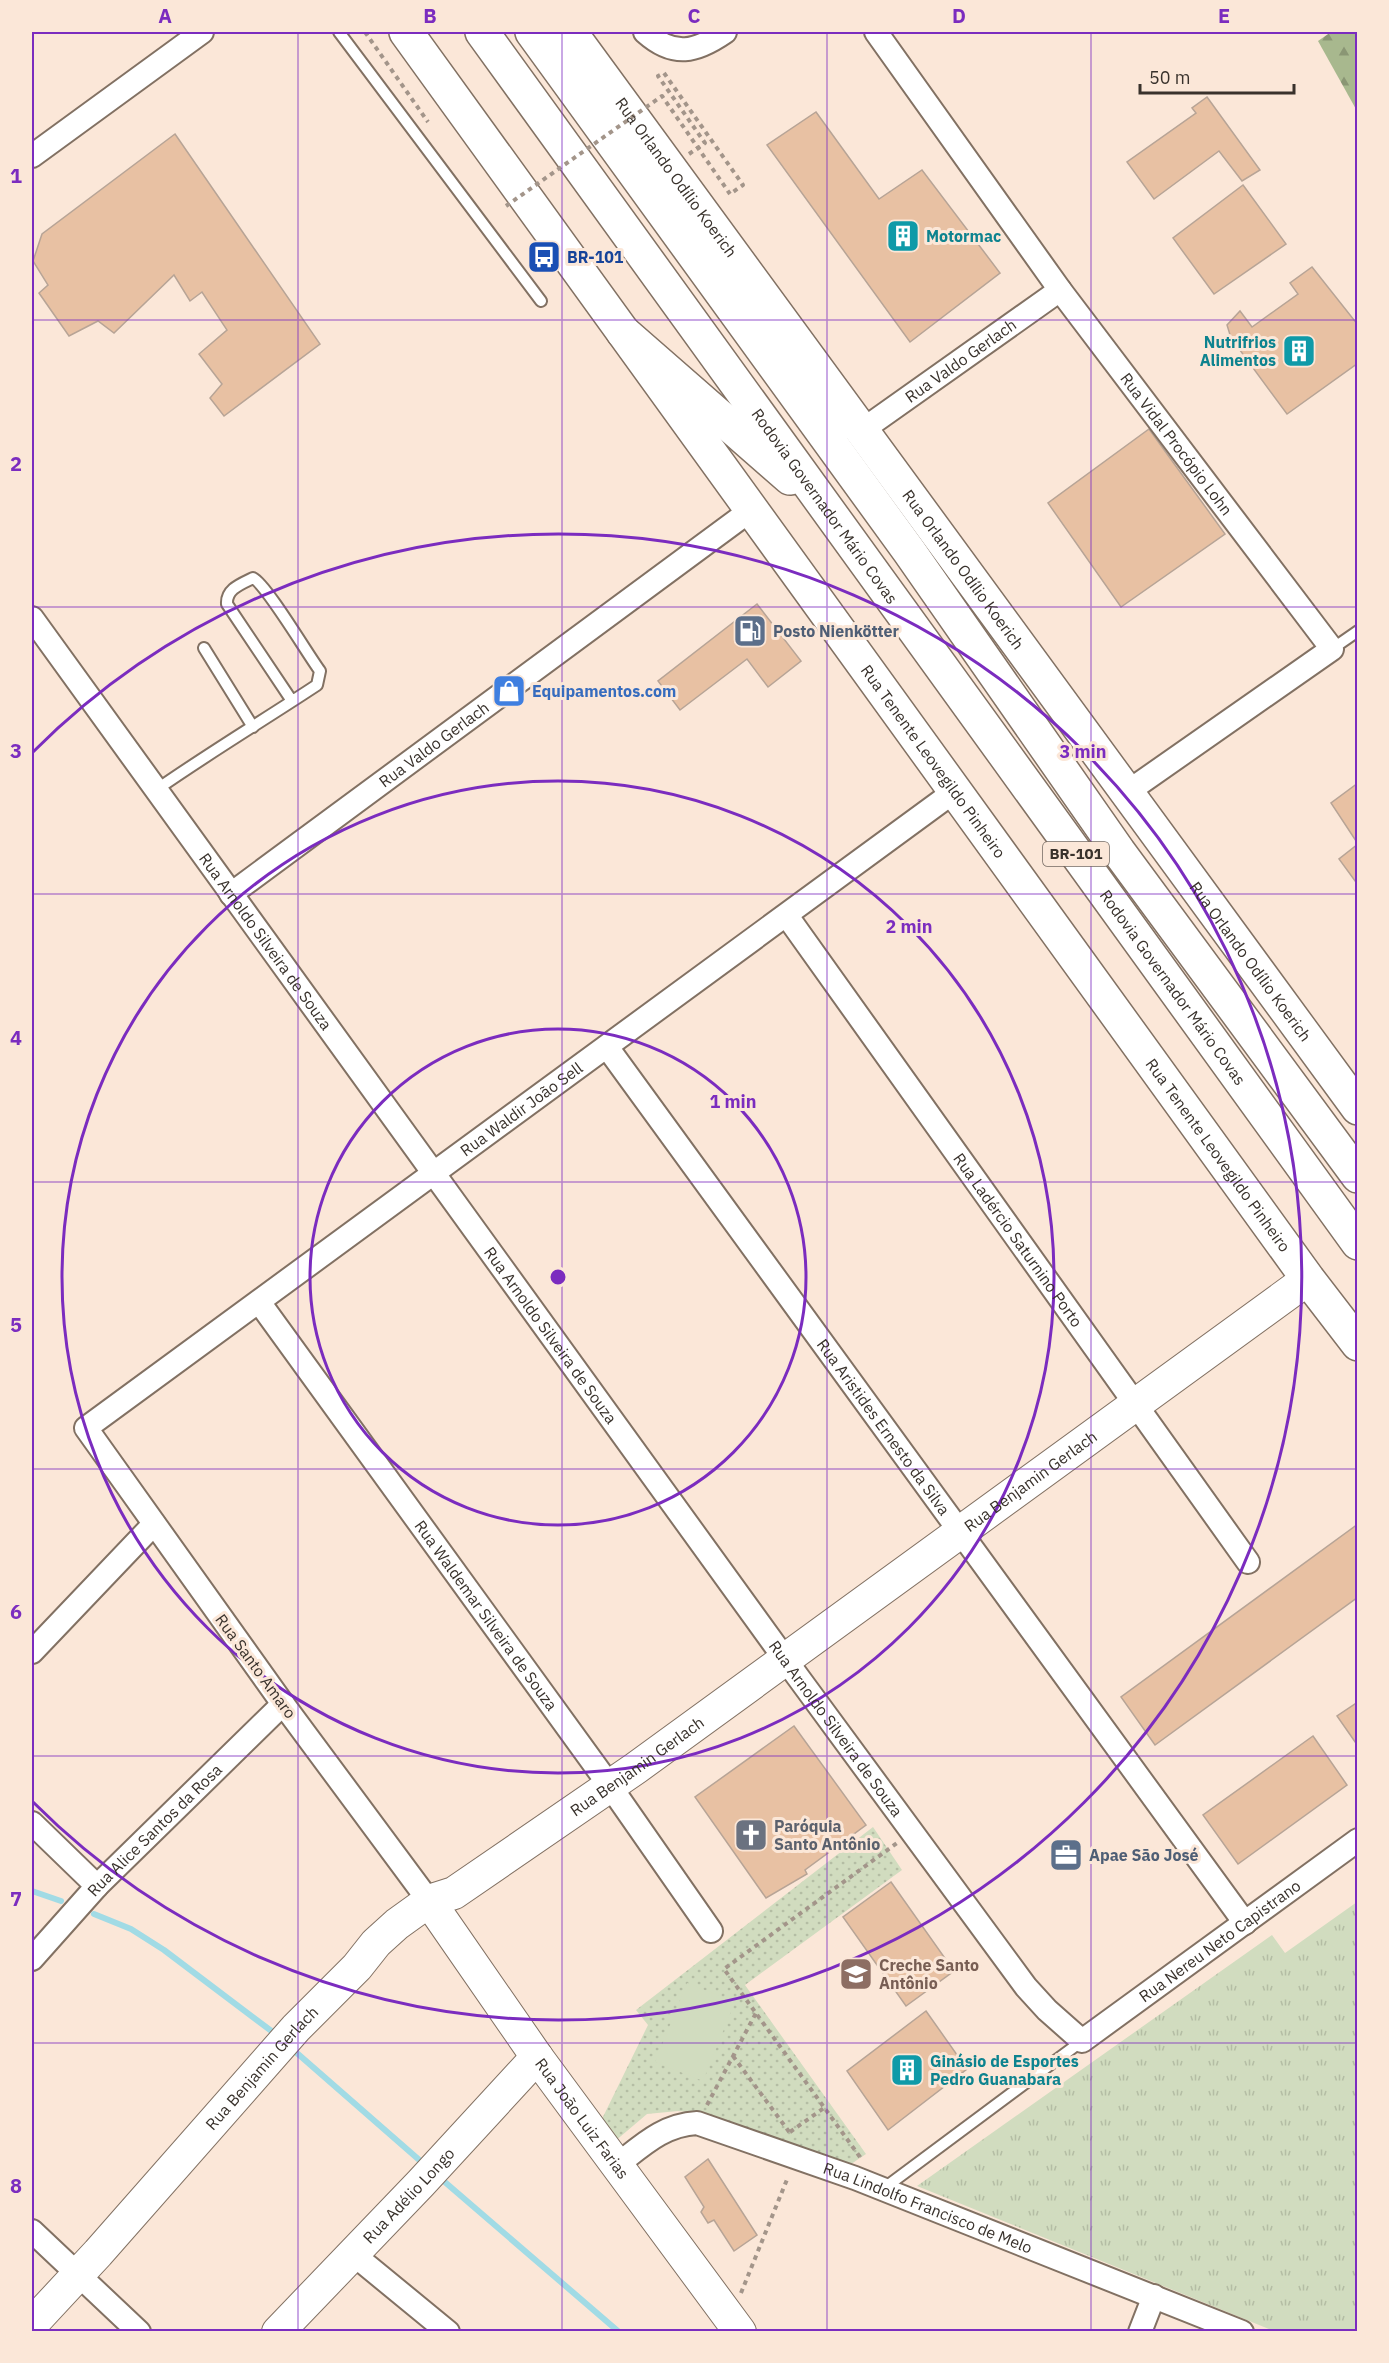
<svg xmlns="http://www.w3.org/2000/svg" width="1389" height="2363" font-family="'IBM Plex Sans',sans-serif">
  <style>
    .grass { fill: url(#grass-tufts) }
    .forest { fill: url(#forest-firs) }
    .park { fill: url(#park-dots) }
    .garden { fill: #d1dcbf }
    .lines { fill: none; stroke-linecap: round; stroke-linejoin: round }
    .stream { stroke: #a1dbe5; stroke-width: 6 }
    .building { fill: #e8c1a3; stroke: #b7a496; stroke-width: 1.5 }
    .lane-casing { stroke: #827163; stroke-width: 14 }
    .street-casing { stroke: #827163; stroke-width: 26 }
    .secondary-casing { stroke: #827163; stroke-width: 34 }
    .primary-casing { stroke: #827163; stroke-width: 36 }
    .highway-casing { stroke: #827163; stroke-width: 36 }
    .path { stroke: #a3958a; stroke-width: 4; stroke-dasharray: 4.5 4.5; stroke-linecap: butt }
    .lane { stroke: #fff; stroke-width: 10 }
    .street { stroke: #fff; stroke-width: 22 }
    .secondary { stroke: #fff; stroke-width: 32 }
    .primary { stroke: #fff; stroke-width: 33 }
    .highway { stroke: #fff; stroke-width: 33 }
    .path-bridge { stroke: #a3958a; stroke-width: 4; stroke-dasharray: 4.5 4.5; stroke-linecap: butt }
    .grid { fill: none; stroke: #7b2cbf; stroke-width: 1.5; stroke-opacity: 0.55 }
    .ring { fill: none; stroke: #7b2cbf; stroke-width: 3 }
    .labels { text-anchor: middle; stroke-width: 6; stroke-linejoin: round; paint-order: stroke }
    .shield { fill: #fbe7d8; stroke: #736860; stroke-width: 1.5 }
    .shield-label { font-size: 15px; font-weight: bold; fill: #39322c }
    .street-label { font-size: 16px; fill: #39322c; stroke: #fbe7d8 }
    .culture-label { font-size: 16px; font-weight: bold; fill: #0d838f; stroke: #fbe7d8; text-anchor: start }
    .transit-label { font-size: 16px; font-weight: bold; fill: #164399; stroke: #fbe7d8; text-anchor: start }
    .service-label { font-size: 16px; font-weight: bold; fill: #4e5e75; stroke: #fbe7d8; text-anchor: start }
    .shop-label { font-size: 16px; font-weight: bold; fill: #366cbe; stroke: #fbe7d8; text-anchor: start }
    .worship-label { font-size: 16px; font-weight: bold; fill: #5b616d; stroke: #fbe7d8; text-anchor: start }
    .education-label { font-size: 16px; font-weight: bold; fill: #785e54; stroke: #fbe7d8; text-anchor: start }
    .centre { fill: #7b2cbf; stroke: #fbe7d8; stroke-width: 3 }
    .ring-label { font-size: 18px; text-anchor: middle; font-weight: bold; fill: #7b2cbf; stroke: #fbe7d8; stroke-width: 6; stroke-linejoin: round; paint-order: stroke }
    .neatline { fill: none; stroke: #7b2cbf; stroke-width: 2 }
    .grid-label { font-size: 20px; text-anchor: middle; font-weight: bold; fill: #7b2cbf }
  </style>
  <defs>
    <pattern id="grass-tufts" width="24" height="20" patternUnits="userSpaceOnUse" patternTransform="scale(1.5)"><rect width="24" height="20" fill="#d1dcbf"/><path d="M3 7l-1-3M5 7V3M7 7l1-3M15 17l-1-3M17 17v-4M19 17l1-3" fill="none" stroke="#b4bda4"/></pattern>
    <pattern id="forest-firs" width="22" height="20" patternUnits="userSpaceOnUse" patternTransform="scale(1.5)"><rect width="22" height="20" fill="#a8b88e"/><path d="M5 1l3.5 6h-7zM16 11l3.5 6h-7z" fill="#8a9674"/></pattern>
    <pattern id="park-dots" width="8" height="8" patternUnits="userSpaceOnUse" patternTransform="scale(1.5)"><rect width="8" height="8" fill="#d1dcbf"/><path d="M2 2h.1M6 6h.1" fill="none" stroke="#b4bda4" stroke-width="1.8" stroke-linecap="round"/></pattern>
  </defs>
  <rect width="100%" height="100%" fill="#fbe7d8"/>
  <polygon class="grass" points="1357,1902 1357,2331 1274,2331 917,2186 1272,1935 1285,1953"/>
  <polygon class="forest" points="1331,32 1357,32 1357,111 1318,41"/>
  <polygon class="park" points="873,1827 902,1870 745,1985 866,2154 848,2166 705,2114 678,2111 647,2114 614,2142 600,2123 648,2025 636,2010"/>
  <polygon class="garden" points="687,1983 735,2002 703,2081 655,2062"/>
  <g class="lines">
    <g class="stream">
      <polyline points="32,1891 61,1901"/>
      <polyline points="94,1914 131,1929 164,1950 278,2036"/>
      <polyline points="290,2047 425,2165"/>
      <polyline points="439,2177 619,2332"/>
    </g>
  </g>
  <g class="building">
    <polygon points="1207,97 1260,170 1242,181 1219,151 1154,199 1127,162 1196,113 1192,108"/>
    <polygon points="816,112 879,199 922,170 1000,273 910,342 767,145"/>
    <polygon points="175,134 320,344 224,416 210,398 222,384 199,354 227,330 202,292 190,301 174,275 114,333 98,321 69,336 39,293 48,285 33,261 42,234"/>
    <polygon points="1243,185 1286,244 1214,294 1173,238"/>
    <polygon points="1312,267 1358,325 1358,363 1287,414 1231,338 1227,325 1240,311 1252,327 1298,294 1290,283"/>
    <polygon points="1149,429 1225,534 1121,607 1048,503"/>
    <polygon points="757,604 801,661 768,687 747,659 680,710 658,681"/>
    <polygon points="1358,783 1358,844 1331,803"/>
    <polygon points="1358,844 1358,885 1339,859"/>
    <polygon points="1358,1524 1358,1597 1155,1745 1121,1697"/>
    <polygon points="1358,1702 1358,1746 1337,1716"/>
    <polygon points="794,1726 866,1825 805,1870 807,1874 766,1898 695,1797"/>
    <polygon points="1313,1736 1347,1785 1238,1864 1203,1815"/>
    <polygon points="891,1882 954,1971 906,2006 843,1917"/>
    <polygon points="926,2011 967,2069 888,2130 847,2071"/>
    <polygon points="708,2159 757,2235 734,2251 714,2220 708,2223 701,2212 704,2207 685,2177"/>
  </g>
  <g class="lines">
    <g class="lane-casing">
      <g id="lane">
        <polyline points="339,32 541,301"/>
        <polyline points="204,648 253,727"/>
        <polyline points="1332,649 1358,631"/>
        <path d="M 156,790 C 209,753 264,720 317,685 L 320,671 C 308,655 266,584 253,578 C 241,584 226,589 227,604 L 292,701"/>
        <polyline points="883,2189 1082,2041"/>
      </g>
    </g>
    <g class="street-casing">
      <g id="street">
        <path d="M 645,32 C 674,58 696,52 725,32"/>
        <path id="s1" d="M 876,32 L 1060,290 L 1332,649 L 1126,793"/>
        <polyline points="32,156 202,32"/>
        <path id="s2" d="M 861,431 L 1060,290"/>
        <path id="s3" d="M 32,618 L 798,1677 L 1026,1987 L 1047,2010 L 1082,2041 L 1358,1840"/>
        <path id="s4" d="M 231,894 L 751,510"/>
        <path id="s5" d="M 787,916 L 1248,1562"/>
        <path id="s6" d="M 607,1047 L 1245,1923"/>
        <path id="s7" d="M 259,1302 L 610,1786 L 711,1931"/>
        <polyline points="32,1652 154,1524"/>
        <polyline points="32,1823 97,1886"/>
        <path id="s8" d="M 429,1901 L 283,1704 L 86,1428 L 955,791"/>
        <path id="s9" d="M 32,1959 L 97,1886 L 283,1704"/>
        <path id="s10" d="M 617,2165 C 643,2145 663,2125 697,2123 L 855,2178 L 1242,2332"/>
        <polyline points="32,2231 139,2332"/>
        <polyline points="353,2254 448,2332"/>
        <polyline points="1140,2332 1154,2296"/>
      </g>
    </g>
    <g class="secondary-casing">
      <g id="secondary">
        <path id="s11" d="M 429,1901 L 537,2057 L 740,2332"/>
        <path id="s12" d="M 32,2324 L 98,2253 L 296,2028 L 357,1967 L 376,1943 L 397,1924 L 429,1901 L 454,1893 L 636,1768 L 1308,1279"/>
        <path id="s13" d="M 278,2332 L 421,2183 L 537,2057"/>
      </g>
    </g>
    <g class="primary-casing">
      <g id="primary">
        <path id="s14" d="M 406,32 L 1308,1279 L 1358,1344"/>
        <path id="s15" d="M 570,32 L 1358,1108"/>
      </g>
    </g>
    <g class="highway-casing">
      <g id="highway">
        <path id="s16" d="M 482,32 L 1358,1243"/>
        <polyline points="532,32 909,551 1119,852 1358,1176"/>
        <polyline points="786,329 839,424"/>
        <polyline points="623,332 790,478"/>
      </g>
    </g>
    <g class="path">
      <polyline points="365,32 428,122"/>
      <polyline points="689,154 705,143 658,76 664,73 743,185 730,194"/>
      <polyline points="733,2056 790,2133"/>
      <polyline points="707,2105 756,2013"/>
      <polyline points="790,2132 824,2108"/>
      <polyline points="860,2157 724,1969 897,1843"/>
      <polyline points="741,2293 788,2177"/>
    </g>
    <use href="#lane" class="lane"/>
    <use href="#street" class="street"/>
    <use href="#secondary" class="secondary"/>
    <use href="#primary" class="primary"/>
    <use href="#highway" class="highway"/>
    <polyline class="path-bridge" points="506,206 662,96 730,194"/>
  </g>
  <path class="grid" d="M 298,32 L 298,2332M 562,32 L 562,2332M 827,32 L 827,2332M 1091,32 L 1091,2332M 32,320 L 1358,320M 32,607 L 1358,607M 32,894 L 1358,894M 32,1182 L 1358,1182M 32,1469 L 1358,1469M 32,1756 L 1358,1756M 32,2043 L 1358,2043"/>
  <g class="ring">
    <circle cx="558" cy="1277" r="248"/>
    <circle cx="558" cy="1277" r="496"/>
    <path d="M33 752A743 743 0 1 1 33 1802"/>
  </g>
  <defs>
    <g id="building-square" transform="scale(1.725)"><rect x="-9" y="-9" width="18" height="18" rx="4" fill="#0f9aa8" stroke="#fbe7d8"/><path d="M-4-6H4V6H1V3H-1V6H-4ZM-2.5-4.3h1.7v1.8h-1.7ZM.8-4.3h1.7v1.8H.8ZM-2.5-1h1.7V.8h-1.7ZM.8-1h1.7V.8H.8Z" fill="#fff"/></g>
    <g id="bus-square" transform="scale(1.725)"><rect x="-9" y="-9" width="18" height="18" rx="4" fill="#1a4fb4" stroke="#fbe7d8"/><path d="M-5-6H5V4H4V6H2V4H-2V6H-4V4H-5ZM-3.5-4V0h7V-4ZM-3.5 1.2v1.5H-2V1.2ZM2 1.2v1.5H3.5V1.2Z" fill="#fff"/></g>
    <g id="fuel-square" transform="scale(1.725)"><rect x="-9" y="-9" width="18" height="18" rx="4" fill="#5c6f8a" stroke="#fbe7d8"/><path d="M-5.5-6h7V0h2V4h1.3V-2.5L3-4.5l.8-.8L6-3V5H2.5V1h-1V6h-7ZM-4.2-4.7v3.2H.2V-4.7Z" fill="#fff"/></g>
    <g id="shop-square" transform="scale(1.725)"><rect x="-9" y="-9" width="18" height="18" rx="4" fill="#3f7fe0" stroke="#fbe7d8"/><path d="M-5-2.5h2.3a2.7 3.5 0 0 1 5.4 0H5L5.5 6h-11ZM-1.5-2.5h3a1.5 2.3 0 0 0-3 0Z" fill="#fff"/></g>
    <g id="church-square" transform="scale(1.725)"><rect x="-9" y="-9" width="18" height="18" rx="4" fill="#6b7280" stroke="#fbe7d8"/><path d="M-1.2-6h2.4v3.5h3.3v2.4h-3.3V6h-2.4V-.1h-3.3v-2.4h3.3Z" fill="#fff"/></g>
    <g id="office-square" transform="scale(1.725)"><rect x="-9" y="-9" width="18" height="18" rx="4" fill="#5c6f8a" stroke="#fbe7d8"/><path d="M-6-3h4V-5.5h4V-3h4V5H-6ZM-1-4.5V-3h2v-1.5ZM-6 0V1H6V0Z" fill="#fff"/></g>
    <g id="school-square" transform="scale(1.725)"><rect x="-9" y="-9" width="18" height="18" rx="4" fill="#8d6e63" stroke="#fbe7d8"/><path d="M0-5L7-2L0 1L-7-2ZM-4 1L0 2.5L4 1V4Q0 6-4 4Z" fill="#fff"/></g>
  </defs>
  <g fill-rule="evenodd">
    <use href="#building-square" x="903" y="236"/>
    <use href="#bus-square" x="544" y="257"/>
    <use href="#building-square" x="1299" y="351"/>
    <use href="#fuel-square" x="750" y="631"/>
    <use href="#shop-square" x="509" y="691"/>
    <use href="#church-square" x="751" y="1835"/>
    <use href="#office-square" x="1066" y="1855"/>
    <use href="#school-square" x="856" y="1974"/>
    <use href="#building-square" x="907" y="2070"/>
  </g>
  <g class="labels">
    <rect class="shield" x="1043" y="842" width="66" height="24" rx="4.5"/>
    <g class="shield-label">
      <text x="1076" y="859">BR-101</text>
    </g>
    <g class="street-label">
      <text dy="6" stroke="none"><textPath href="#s15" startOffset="180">Rua Orlando Odílio Koerich</textPath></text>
      <text dy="6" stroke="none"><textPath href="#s2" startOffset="122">Rua Valdo Gerlach</textPath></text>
      <text dy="6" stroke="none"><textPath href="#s1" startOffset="510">Rua Vidal Procópio Lohn</textPath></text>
      <text dy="6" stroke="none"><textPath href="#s16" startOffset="585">Rodovia Governador Mário Covas</textPath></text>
      <text dy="6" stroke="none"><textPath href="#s15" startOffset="666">Rua Orlando Odílio Koerich</textPath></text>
      <text dy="6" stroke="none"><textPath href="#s4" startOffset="252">Rua Valdo Gerlach</textPath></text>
      <text dy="6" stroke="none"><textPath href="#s14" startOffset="900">Rua Tenente Leovegildo Pinheiro</textPath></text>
      <text dy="6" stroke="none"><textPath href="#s3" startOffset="399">Rua Arnoldo Silveira de Souza</textPath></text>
      <text dy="6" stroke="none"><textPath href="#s15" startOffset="1152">Rua Orlando Odílio Koerich</textPath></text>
      <text dy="6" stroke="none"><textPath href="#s16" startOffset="1179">Rodovia Governador Mário Covas</textPath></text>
      <text dy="6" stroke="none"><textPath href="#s8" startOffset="1124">Rua Waldir João Sell</textPath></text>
      <text dy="6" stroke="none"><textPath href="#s14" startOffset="1386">Rua Tenente Leovegildo Pinheiro</textPath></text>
      <text dy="6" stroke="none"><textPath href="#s5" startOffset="398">Rua Ladércio Saturnino Porto</textPath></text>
      <text dy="6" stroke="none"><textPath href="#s3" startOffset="885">Rua Arnoldo Silveira de Souza</textPath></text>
      <text dy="6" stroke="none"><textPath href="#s6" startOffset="470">Rua Aristides Ernesto da Silva</textPath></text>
      <text dy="6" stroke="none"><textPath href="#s12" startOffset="1316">Rua Benjamin Gerlach</textPath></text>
      <text dy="6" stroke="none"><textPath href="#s7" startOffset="387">Rua Waldemar Silveira de Souza</textPath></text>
      <text transform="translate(256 1666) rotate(54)" y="6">Rua Santo Amaro</text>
      <text dy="6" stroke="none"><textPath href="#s3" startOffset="1371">Rua Arnoldo Silveira de Souza</textPath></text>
      <text dy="6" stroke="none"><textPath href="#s12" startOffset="830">Rua Benjamin Gerlach</textPath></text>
      <text dy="6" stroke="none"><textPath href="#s9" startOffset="178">Rua Alice Santos da Rosa</textPath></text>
      <text dy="6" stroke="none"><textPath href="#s3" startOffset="1940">Rua Nereu Neto Capistrano</textPath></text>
      <text dy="6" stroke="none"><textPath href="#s12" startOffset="344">Rua Benjamin Gerlach</textPath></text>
      <text dy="6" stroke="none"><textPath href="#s11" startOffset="266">Rua João Luiz Farias</textPath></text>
      <text dy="6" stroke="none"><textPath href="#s13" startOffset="189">Rua Adélio Longo</textPath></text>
      <text dy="6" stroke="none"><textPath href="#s10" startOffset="338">Rua Lindolfo Francisco de Melo</textPath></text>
    </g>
    <g class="culture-label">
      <text x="926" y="242">Motormac</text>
      <text x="1276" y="348" text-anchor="end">Nutrifrios<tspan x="1276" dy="18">Alimentos</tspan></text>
      <text x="930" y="2067">Ginásio de Esportes<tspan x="930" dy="18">Pedro Guanabara</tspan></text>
    </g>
    <g class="transit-label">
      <text x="567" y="263">BR-101</text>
    </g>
    <g class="service-label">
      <text x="773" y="637">Posto Nienkötter</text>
      <text x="1089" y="1861">Apae São José</text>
    </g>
    <g class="shop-label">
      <text x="532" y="697">Equipamentos.com</text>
    </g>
    <g class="worship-label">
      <text x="774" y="1832">Paróquia<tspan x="774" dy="18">Santo Antônio</tspan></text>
    </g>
    <g class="education-label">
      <text x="879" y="1971">Creche Santo<tspan x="879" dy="18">Antônio</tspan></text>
    </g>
  </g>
  <circle cx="558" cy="1277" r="9" class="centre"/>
  <g class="ring-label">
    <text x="1083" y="758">3 min</text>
    <text x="909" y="933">2 min</text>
    <text x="733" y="1108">1 min</text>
  </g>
  <rect width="1389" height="2363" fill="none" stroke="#fbe7d8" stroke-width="66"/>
  <path d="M1140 84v9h154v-9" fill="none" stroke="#39322c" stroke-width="3"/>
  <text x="1149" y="84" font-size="18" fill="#39322c" stroke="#fbe7d8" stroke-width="4.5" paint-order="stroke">50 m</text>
  <rect x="33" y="33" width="1323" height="2297" class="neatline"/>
  <g class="grid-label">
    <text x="165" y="23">A</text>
    <text x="430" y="23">B</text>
    <text x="694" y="23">C</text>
    <text x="959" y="23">D</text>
    <text x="1224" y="23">E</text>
    <text x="16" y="183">1</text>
    <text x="16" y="471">2</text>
    <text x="16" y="758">3</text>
    <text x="16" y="1045">4</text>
    <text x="16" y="1332">5</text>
    <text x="16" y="1619">6</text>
    <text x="16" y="1906">7</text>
    <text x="16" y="2193">8</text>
  </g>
</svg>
